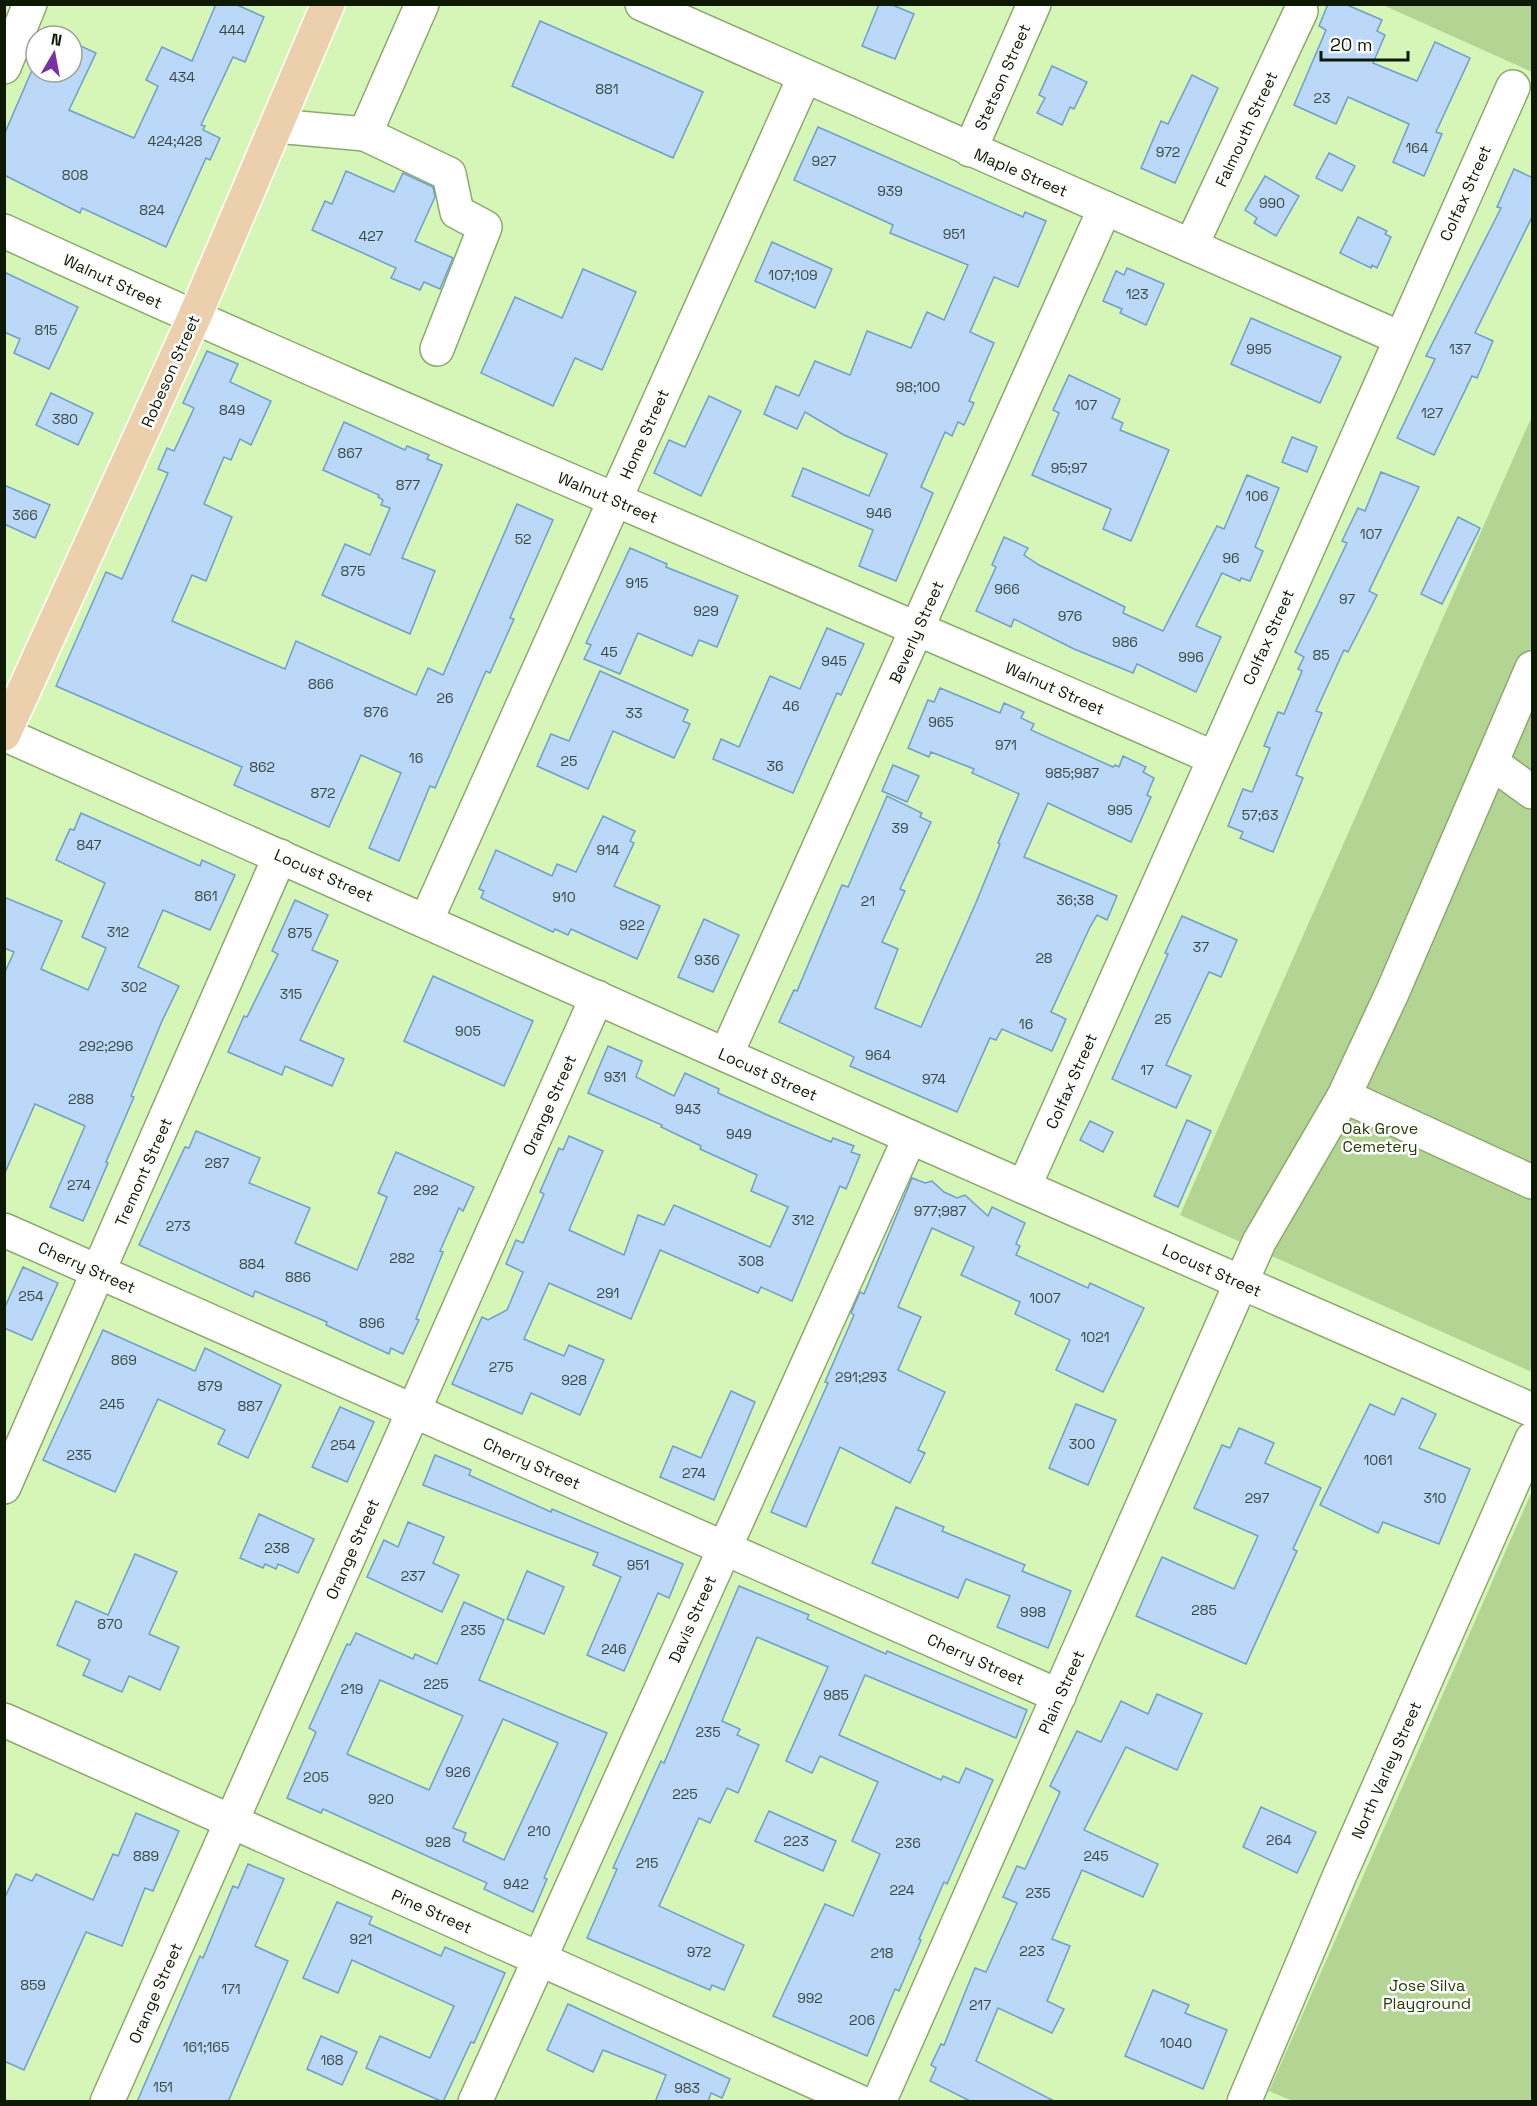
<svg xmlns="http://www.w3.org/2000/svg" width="1537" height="2106" font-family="'Space Grotesk',sans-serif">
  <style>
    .green { fill: #b3d492 }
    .building { fill: #bbd8f8; stroke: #6e9ecf; stroke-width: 1.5; fill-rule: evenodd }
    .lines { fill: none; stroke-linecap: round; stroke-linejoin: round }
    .minor-casing { stroke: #8ca96d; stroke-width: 36 }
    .major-casing { stroke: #fff; stroke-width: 36 }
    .minor { stroke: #fff; stroke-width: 33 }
    .major { stroke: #eccfac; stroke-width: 33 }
    .labels { text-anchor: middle; stroke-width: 5; stroke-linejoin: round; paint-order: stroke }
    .number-label { font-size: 14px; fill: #394940 }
    .street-label { font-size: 16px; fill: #0e1903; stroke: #fff }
    .park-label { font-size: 16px; fill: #263e02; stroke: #fff }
  </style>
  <rect width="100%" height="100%" fill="#d6f6b7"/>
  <g class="green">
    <polygon points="1383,5 1532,5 1532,72"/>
    <polygon points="1532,416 1532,1372 1180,1215"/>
    <polygon points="1532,1491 1532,2101 1293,2101 1269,2091"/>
  </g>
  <g class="building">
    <polygon points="216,4 235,4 264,17 245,62 233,57 201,125 205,126 203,130 220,138 210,160 206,158 166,247 82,208 80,213 4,175 4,135 36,61 36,72 72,72 72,42 96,53 69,110 134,138 158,86 146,80 162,47 192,61"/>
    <polygon points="879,4 890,4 914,14 895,59 862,46"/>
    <polygon points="1328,4 1345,4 1382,20 1377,31 1385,35 1373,63 1417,81 1435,42 1470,58 1436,132 1442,134 1424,176 1393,162 1409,124 1348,97 1336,124 1294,105 1326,30 1319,26"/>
    <polygon points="540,21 703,92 673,158 512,86"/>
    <polygon points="1052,66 1087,82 1074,109 1070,107 1062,125 1037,113 1045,98 1039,95"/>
    <polygon points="1192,75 1218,88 1175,183 1141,168 1161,121 1168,124"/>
    <polygon points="818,127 1023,217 1025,212 1046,221 1018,287 994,277 970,332 994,343 969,401 974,403 964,425 958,422 952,436 945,432 921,487 933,493 896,581 859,566 873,530 792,496 803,468 869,496 887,454 844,435 805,412 797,429 764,414 776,386 799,396 815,361 850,375 867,331 911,348 927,312 944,320 968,265 890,233 893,225 794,180"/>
    <polygon points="1329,153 1355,166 1342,191 1316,178"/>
    <polygon points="1514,169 1533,178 1533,215 1475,333 1493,341 1477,378 1472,376 1434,455 1397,438 1435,359 1426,356 1501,208 1497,207"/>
    <polygon points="346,171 394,192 403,173 433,187 435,197 415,241 453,258 440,289 424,282 420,290 391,278 396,268 312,230 325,201 332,204"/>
    <polygon points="1265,176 1299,196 1276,236 1254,223 1257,218 1245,210"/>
    <polygon points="1358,217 1387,231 1385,234 1391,237 1377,268 1372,265 1371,268 1340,253"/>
    <polygon points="772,242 832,269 815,308 755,281"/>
    <polygon points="1127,268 1164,284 1146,325 1120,313 1122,309 1103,301 1116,271 1124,275"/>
    <polygon points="583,269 636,292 602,370 575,358 553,406 481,373 515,297 562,318"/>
    <polygon points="4,272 78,307 49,369 14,353 20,339 4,332"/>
    <polygon points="1251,318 1341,357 1320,403 1231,364"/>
    <polygon points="207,351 238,364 230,382 271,401 251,445 240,439 231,460 224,457 204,504 232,517 206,581 192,575 172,621 285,669 296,641 416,695 428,668 443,675 517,504 553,520 510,618 514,619 490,673 486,671 435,788 430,786 399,861 369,848 401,773 361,755 329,827 234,785 242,767 56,686 106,572 122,579 168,473 158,469 167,448 174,451 194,408 183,403"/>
    <polygon points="1069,375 1120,399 1112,418 1123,423 1120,430 1169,450 1131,541 1103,529 1111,509 1032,475 1059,413 1053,410"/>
    <polygon points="51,393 93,413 78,445 36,425"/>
    <polygon points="709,396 741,411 701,496 654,473 669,440 685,447"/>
    <polygon points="344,422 405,450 407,446 429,455 427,459 442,465 402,558 435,571 410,634 322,595 345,544 370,555 390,508 381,505 383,500 378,497 379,495 323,470"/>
    <polygon points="1292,437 1317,447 1307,472 1282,462"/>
    <polygon points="1381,472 1419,487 1369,591 1377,595 1348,652 1344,650 1316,711 1322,713 1296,775 1303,778 1273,852 1240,838 1243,832 1228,826 1243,789 1252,792 1270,748 1264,746 1278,712 1284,714 1302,671 1298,669 1304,657 1295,652 1347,543 1342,541 1358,508 1365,511"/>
    <polygon points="1247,475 1279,488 1255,547 1263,551 1250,581 1241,578 1240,581 1222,573 1196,626 1221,637 1196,692 1137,664 1133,673 1074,649 1014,619 1011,627 976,611 996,567 992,565 1004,537 1028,548 1024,555 1039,565 1125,607 1123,613 1163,631 1217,526 1224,529"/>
    <polygon points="4,485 50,505 35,538 4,524"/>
    <polygon points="1458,517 1480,528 1442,604 1421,594"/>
    <polygon points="630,548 667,564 666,567 738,596 717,647 699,640 692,656 638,633 620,674 584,659 591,645 586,643"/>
    <polygon points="827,628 864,644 841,695 837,693 793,793 713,759 721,739 739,747 770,676 800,689"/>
    <polygon points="600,671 688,710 683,721 690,724 674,758 613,731 588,789 537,766 551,734 569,741"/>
    <polygon points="940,688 1000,713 1004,703 1024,712 1021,718 1034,724 1031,730 1113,767 1115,765 1119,767 1123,756 1146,767 1143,772 1154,778 1147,795 1151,797 1131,842 1048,803 1024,857 1117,896 1107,920 1097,915 1090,927 1051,1012 1066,1019 1052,1051 1002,1029 996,1040 990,1038 957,1112 850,1066 854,1057 779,1022 794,990 797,991 842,885 848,887 887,796 922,813 920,817 931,822 900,889 905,891 882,942 898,949 875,1008 921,1027 975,905 1000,844 998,843 1019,794 972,773 974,769 931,752 929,757 908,748 928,700 934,702"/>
    <polygon points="893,765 919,776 907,802 882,791"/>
    <polygon points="81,813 200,866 202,860 235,875 210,930 163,910 138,967 179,986 162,1021 131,1096 134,1097 106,1162 108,1163 83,1221 50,1207 85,1126 35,1104 4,1175 4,974 14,952 4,948 4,897 62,921 41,969 88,990 106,948 82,937 105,883 56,860 70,829 74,830"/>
    <polygon points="603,816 635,831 630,841 634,843 614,886 660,906 637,959 571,929 568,935 555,929 553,932 481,898 484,891 479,889 496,850 552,876 557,864 576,872"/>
    <polygon points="295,900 328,915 312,950 338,961 300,1040 344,1059 332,1086 285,1066 282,1075 228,1052 244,1016 247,1017 278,954 272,951"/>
    <polygon points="1182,916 1237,940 1221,977 1209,972 1166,1065 1191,1076 1176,1108 1112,1079 1168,954 1165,953"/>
    <polygon points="704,919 739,935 713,992 678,977"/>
    <polygon points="433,976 533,1021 504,1086 404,1041"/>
    <polygon points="608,1046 642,1061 636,1077 674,1096 685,1073 719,1089 718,1093 772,1117 831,1142 833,1138 854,1146 851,1152 860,1155 846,1189 840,1186 792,1301 761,1287 758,1293 660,1250 631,1319 549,1283 524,1339 564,1356 569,1345 604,1360 580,1415 531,1393 522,1414 452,1384 482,1317 488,1320 507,1310 523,1272 506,1264 516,1240 523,1243 544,1194 540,1192 559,1148 563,1150 569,1136 603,1151 569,1230 624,1255 638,1215 664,1225 674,1205 770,1247 788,1207 751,1191 757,1175 700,1149 701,1146 661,1127 662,1125 588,1093"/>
    <polygon points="1187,1120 1211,1131 1178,1207 1154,1196"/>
    <polygon points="1090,1121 1113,1132 1103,1152 1080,1140"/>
    <polygon points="196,1131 260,1158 249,1183 310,1208 295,1243 357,1270 387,1197 378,1193 396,1152 474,1187 463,1211 459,1208 440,1251 443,1252 416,1319 419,1320 403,1354 391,1348 389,1354 326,1325 327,1322 255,1291 253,1297 139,1245 185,1147 189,1148"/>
    <polygon points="912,1178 925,1183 932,1181 944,1192 957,1198 965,1195 988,1216 992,1207 1025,1223 1016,1244 1020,1246 1016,1255 1088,1288 1090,1283 1144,1308 1103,1392 1056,1370 1070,1340 1015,1314 1020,1302 961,1275 974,1247 932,1228 898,1307 921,1317 898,1370 945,1392 918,1450 925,1453 910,1483 840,1447 806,1527 771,1512 828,1383 825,1382 854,1315 851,1313 860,1292 864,1294"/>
    <polygon points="23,1267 58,1283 32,1340 4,1328 4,1309"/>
    <polygon points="103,1330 195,1371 205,1348 281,1385 248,1458 218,1444 225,1430 158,1399 115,1492 43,1460"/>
    <polygon points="731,1391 755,1402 714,1500 660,1477 673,1446 701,1458"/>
    <polygon points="1402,1398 1436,1414 1419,1448 1470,1469 1439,1544 1383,1522 1378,1533 1320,1505 1370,1404 1394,1415"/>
    <polygon points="1076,1404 1116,1420 1088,1485 1049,1468"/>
    <polygon points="340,1407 374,1422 347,1482 312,1467"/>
    <polygon points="1239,1428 1274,1443 1265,1463 1321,1488 1293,1549 1297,1551 1246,1664 1136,1616 1162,1557 1234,1589 1258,1536 1194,1508 1222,1445 1230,1448"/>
    <polygon points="435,1455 471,1470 469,1475 551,1512 552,1509 683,1564 669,1598 658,1593 624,1671 587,1655 621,1577 593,1565 598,1553 423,1485"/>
    <polygon points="896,1507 944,1527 942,1531 1025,1565 1022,1571 1071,1591 1048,1648 997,1627 1010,1596 966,1579 958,1598 872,1563"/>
    <polygon points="259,1514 314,1539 298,1573 278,1564 276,1569 265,1564 263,1568 240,1558"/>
    <polygon points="408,1522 444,1537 433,1563 459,1575 442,1612 367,1577 384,1540 398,1547"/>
    <polygon points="135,1554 177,1572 149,1634 179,1647 160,1690 129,1676 122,1692 83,1675 90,1660 57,1645 76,1601 108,1615"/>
    <polygon points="527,1571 564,1587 544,1634 507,1619"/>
    <polygon points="739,1586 809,1615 807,1619 886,1654 887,1651 1027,1710 1016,1738 865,1675 839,1735 941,1780 943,1776 959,1783 966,1768 993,1780 947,1884 944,1882 919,1939 921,1940 899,1991 895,1989 867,2056 773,2016 825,1904 853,1916 880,1854 852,1841 878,1782 820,1756 812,1773 786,1761 828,1667 757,1637 722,1721 740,1729 737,1735 759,1745 738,1793 727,1788 710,1823 699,1818 659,1906 744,1945 724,1990 712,1985 710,1990 587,1938 617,1869 613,1868 661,1761 664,1763"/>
    <path d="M 464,1602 L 504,1620 L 479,1680 L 607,1733 L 544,1878 L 547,1879 L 533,1912 L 484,1889 L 487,1883 L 323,1809 L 321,1813 L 287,1798 L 316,1732 L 309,1728 L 347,1644 L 350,1645 L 356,1633 L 413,1659 L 415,1654 L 437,1664 ZM 380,1680 L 463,1716 L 429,1790 L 347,1754 ZM 503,1719 L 558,1743 L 504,1860 L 463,1841 L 466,1833 L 453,1828 Z"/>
    <polygon points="1157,1694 1202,1714 1177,1770 1126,1747 1084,1830 1158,1864 1143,1897 1082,1870 1052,1939 1070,1946 1047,2001 1064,2009 1052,2033 998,2008 976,2061 1056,2102 972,2102 930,2081 936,2068 931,2065 941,2044 944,2045 975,1968 986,1972 1017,1903 1003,1897 1017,1866 1025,1869 1060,1792 1050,1786 1077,1731 1101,1742 1121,1701 1148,1714"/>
    <polygon points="1261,1807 1316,1832 1297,1873 1243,1847"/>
    <polygon points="769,1811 836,1841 823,1871 755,1841"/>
    <polygon points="136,1813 179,1831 153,1891 145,1888 122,1946 86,1932 24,2070 4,2061 4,1899 16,1874 32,1881 36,1874 93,1900 113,1854 118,1856"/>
    <polygon points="248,1864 284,1879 255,1946 288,1961 228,2102 137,2102 200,1956 203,1958 233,1886 238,1888"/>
    <polygon points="337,1902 372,1917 369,1924 441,1956 445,1947 505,1973 474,2043 471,2042 443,2102 366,2068 380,2036 430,2058 454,2006 352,1960 338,1993 303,1978"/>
    <polygon points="1153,1990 1189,2005 1185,2013 1227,2030 1203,2089 1125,2056"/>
    <polygon points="568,2004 730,2079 722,2098 711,2093 708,2102 655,2102 666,2075 603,2050 593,2072 547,2050"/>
    <polygon points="321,2036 357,2052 342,2085 307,2069"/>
  </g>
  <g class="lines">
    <g class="minor-casing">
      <g id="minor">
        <polyline points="642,4 1400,338"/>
        <polyline points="4,67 30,4"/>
        <polyline points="276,126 365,134 422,4"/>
        <polyline points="365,134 449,174 457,212 485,227 437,349"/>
        <polyline points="970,150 1034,4"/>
        <path d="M 4,231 C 404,415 812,580 1214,758"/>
        <polyline points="1191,246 1301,11"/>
        <polyline points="4,734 910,1137 1532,1410"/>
        <polyline points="1492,763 1532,792"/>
        <polyline points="426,921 804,78"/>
        <polyline points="726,1055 1105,208"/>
        <polyline points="1344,1096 1532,1182"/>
        <polyline points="1024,1187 1513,87"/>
        <polyline points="4,1230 1059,1696"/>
        <polyline points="4,1487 280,856"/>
        <polyline points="4,1720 860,2102"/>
        <polyline points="107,2102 597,997"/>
        <polyline points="475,2102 910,1137"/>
        <polyline points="879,2102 1259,1242 1344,1096 1393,991 1532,668"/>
        <polyline points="1244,2102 1339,1877 1532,1439"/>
      </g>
    </g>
    <g class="major-casing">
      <polyline id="major" points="4,734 194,318 328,4"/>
    </g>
    <use href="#minor" class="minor"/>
    <use href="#major" class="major"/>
  </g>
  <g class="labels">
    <g class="number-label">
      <text x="232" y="35">444</text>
      <text x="182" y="82">434</text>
      <text x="607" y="94">881</text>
      <text x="1322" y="103">23</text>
      <text x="175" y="146">424;428</text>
      <text x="1417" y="153">164</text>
      <text x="1168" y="157">972</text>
      <text x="824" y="166">927</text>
      <text x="75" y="180">808</text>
      <text x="890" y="196">939</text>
      <text x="1272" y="208">990</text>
      <text x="152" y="215">824</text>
      <text x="954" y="239">951</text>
      <text x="371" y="241">427</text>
      <text x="793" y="280">107;109</text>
      <text x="1137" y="299">123</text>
      <text x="46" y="335">815</text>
      <text x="1259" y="354">995</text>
      <text x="1460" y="354">137</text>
      <text x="918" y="392">98;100</text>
      <text x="1086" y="410">107</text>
      <text x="232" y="415">849</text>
      <text x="1432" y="418">127</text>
      <text x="65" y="424">380</text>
      <text x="350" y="458">867</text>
      <text x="1069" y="473">95;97</text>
      <text x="408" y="490">877</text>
      <text x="1257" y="501">106</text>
      <text x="879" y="518">946</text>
      <text x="25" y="520">366</text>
      <text x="1371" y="539">107</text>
      <text x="523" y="544">52</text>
      <text x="1231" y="563">96</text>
      <text x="353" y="576">875</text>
      <text x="637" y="588">915</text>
      <text x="1007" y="594">966</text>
      <text x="1347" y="604">97</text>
      <text x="706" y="616">929</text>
      <text x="1070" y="621">976</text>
      <text x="1125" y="647">986</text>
      <text x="609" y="657">45</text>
      <text x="1321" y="660">85</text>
      <text x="1191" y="662">996</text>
      <text x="834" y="666">945</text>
      <text x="321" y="689">866</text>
      <text x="445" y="703">26</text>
      <text x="791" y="711">46</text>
      <text x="376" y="717">876</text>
      <text x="634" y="718">33</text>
      <text x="941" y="727">965</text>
      <text x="1006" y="750">971</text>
      <text x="416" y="763">16</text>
      <text x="569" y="766">25</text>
      <text x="775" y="771">36</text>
      <text x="262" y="772">862</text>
      <text x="1072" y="778">985;987</text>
      <text x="323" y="798">872</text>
      <text x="1120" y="815">995</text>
      <text x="1260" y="820">57;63</text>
      <text x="900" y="833">39</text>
      <text x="89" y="850">847</text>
      <text x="608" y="855">914</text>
      <text x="206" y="901">861</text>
      <text x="564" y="902">910</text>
      <text x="1075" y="905">36;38</text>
      <text x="868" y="906">21</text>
      <text x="632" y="930">922</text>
      <text x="118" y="937">312</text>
      <text x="300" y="938">875</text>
      <text x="1201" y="952">37</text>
      <text x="1044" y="963">28</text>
      <text x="707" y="965">936</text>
      <text x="134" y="992">302</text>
      <text x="291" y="999">315</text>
      <text x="1163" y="1024">25</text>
      <text x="1026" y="1029">16</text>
      <text x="468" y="1036">905</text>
      <text x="106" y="1051">292;296</text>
      <text x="878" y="1060">964</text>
      <text x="1147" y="1075">17</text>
      <text x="615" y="1082">931</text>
      <text x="934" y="1084">974</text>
      <text x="81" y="1104">288</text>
      <text x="688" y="1114">943</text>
      <text x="739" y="1139">949</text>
      <text x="217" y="1168">287</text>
      <text x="79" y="1190">274</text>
      <text x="426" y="1195">292</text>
      <text x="940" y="1216">977;987</text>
      <text x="803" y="1225">312</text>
      <text x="178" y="1231">273</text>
      <text x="402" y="1263">282</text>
      <text x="751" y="1266">308</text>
      <text x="252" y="1269">884</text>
      <text x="298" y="1282">886</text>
      <text x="608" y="1298">291</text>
      <text x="31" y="1301">254</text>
      <text x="1045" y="1303">1007</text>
      <text x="372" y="1328">896</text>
      <text x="1095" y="1342">1021</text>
      <text x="124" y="1365">869</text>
      <text x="501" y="1372">275</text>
      <text x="861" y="1382">291;293</text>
      <text x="574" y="1385">928</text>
      <text x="210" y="1391">879</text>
      <text x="112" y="1409">245</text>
      <text x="250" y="1411">887</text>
      <text x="1082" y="1449">300</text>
      <text x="343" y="1450">254</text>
      <text x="79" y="1460">235</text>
      <text x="1378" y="1465">1061</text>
      <text x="694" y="1478">274</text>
      <text x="1257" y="1503">297</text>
      <text x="1435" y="1503">310</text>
      <text x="277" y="1553">238</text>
      <text x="638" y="1570">951</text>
      <text x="413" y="1581">237</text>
      <text x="1204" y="1615">285</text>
      <text x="1033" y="1617">998</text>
      <text x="110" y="1629">870</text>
      <text x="473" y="1635">235</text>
      <text x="614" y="1654">246</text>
      <text x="436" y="1689">225</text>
      <text x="352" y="1694">219</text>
      <text x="836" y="1700">985</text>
      <text x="708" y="1737">235</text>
      <text x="458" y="1777">926</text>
      <text x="316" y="1782">205</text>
      <text x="685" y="1799">225</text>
      <text x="381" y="1804">920</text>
      <text x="539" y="1836">210</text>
      <text x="1279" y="1845">264</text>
      <text x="796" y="1846">223</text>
      <text x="438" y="1847">928</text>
      <text x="908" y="1848">236</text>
      <text x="146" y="1861">889</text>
      <text x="1096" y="1861">245</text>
      <text x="647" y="1868">215</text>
      <text x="516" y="1889">942</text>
      <text x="902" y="1895">224</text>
      <text x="1038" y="1898">235</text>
      <text x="361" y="1944">921</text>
      <text x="1032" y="1956">223</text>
      <text x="699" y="1957">972</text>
      <text x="882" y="1958">218</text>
      <text x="33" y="1990">859</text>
      <text x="231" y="1994">171</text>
      <text x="810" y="2003">992</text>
      <text x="980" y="2010">217</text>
      <text x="862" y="2025">206</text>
      <text x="1176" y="2048">1040</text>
      <text x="206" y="2052">161;165</text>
      <text x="332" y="2065">168</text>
      <text x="163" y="2092">151</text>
      <text x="687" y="2093">983</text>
    </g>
    <g class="street-label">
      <text transform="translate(1002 77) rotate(-66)" y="6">Stetson Street</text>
      <text transform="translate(1246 129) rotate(-65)" y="6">Falmouth Street</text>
      <text transform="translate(1021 172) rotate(23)" y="6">Maple Street</text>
      <text transform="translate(1465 193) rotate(-66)" y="6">Colfax Street</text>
      <text transform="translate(113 281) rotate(25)" y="6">Walnut Street</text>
      <text transform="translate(170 371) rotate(-66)" y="6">Robeson Street</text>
      <text transform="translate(644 434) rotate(-66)" y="6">Home Street</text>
      <text transform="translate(608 497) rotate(23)" y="6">Walnut Street</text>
      <text transform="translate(916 632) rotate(-66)" y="6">Beverly Street</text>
      <text transform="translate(1268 637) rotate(-66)" y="6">Colfax Street</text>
      <text transform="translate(1055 688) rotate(24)" y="6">Walnut Street</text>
      <text transform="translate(324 875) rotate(24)" y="6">Locust Street</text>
      <text transform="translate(768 1074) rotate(24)" y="6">Locust Street</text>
      <text transform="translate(1071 1081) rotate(-66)" y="6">Colfax Street</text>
      <text transform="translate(549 1105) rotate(-66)" y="6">Orange Street</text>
      <text transform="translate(143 1172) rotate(-66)" y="6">Tremont Street</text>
      <text transform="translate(87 1267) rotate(24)" y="6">Cherry Street</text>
      <text transform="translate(1212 1270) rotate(24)" y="6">Locust Street</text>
      <text transform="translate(532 1463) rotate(24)" y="6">Cherry Street</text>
      <text transform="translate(352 1549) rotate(-66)" y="6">Orange Street</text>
      <text transform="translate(692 1619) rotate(-66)" y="6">Davis Street</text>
      <text transform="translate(976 1659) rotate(24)" y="6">Cherry Street</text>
      <text transform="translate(1061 1692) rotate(-66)" y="6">Plain Street</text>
      <text transform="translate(1386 1770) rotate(-66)" y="6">North Varley Street</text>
      <text transform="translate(432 1911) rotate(24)" y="6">Pine Street</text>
      <text transform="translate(155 1993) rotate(-66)" y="6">Orange Street</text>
    </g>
    <g class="park-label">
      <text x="1380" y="1134">Oak Grove<tspan x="1380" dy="18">Cemetery</tspan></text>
      <text x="1427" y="1991">Jose Silva<tspan x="1427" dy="18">Playground</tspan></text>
    </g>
  </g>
  <rect width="1537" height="2106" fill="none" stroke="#0e1903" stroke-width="12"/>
  <g transform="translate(54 54) rotate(10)"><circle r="28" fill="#ffffff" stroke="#9fa39a" stroke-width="1.5"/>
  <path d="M0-4.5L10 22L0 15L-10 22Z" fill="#7931a4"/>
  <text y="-9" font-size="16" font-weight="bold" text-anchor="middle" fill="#0e1903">N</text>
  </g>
  <path d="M1321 51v9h87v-9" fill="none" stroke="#0e1903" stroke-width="3"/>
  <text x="1330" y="51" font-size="18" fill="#0e1903" stroke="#ffffff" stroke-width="4.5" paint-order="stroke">20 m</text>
</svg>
